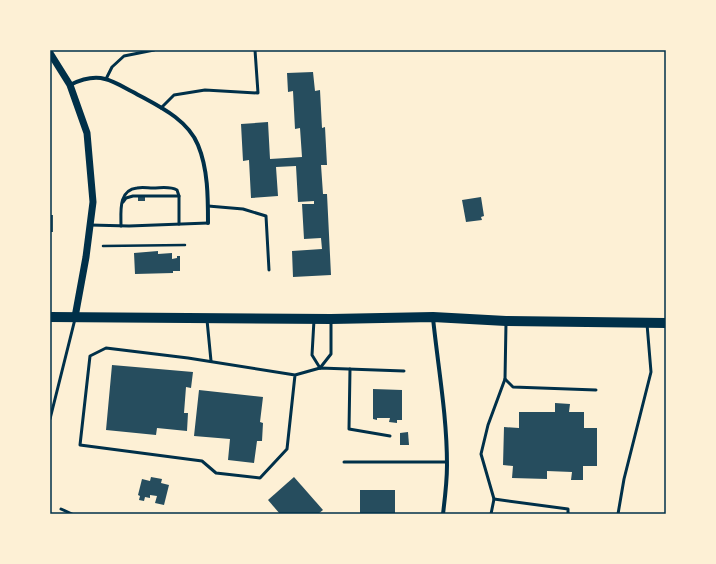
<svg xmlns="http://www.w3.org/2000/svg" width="716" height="564" font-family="'Titillium Web',sans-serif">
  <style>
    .building { fill: #264d5e }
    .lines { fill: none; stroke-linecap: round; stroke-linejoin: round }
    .path { stroke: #003049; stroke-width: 2.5 }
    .service { stroke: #003049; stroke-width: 3 }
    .minor { stroke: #003049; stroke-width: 4 }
    .tertiary { stroke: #003049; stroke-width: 7 }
    .primary { stroke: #003049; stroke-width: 10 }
    .neatline { fill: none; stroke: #003049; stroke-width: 1.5 }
  </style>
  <rect width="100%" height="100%" fill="#fdf0d5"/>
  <g class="building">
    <polygon points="313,72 315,91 320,90 322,128 325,127 327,165 321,165 323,194 327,194 331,275 293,277 292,251 322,249 321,238 304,239 302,204 314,204 314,201 298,202 296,166 276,167 278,196 251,198 249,160 243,161 241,124 268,122 270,159 302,157 300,128 295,129 293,91 288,92 287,73"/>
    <rect x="138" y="197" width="7" height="4"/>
    <polygon points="481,197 484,216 481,217 482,220 466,222 462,200"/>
    <rect x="50" y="215" width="3" height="17"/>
    <polygon points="158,251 158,254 172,253 172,259 177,258 177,256 180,256 180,271 173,271 173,273 135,274 134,253"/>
    <polygon points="112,365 193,372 191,388 186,387 184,413 188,413 187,431 157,428 156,435 106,430"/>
    <polygon points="373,389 402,390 402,420 397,420 397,423 389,422 390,418 377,418 377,420 373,419"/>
    <polygon points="199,390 263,397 260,422 263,423 262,441 257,441 254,463 228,460 230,439 194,436"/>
    <polygon points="555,403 570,404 569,412 584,412 584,428 597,428 597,466 583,466 583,480 571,480 572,472 547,471 547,479 512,478 513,466 503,465 504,427 519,428 519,412 555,412"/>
    <polygon points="408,432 409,445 400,445 400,433"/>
    <polygon points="151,477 162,479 161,483 169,485 164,505 155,503 157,496 150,495 150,498 145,497 144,501 139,500 140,496 138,495 142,479 150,481"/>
    <polygon points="294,477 323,510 318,514 280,514 268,500"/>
    <rect x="360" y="490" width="35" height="24"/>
  </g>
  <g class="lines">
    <polyline class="path" points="103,246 185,245"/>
    <g class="service">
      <polyline points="106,79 112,67 124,56 154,50"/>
      <polyline points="161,108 174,95 205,90 258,93 255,50"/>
      <polyline points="123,202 126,198 133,196 179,196"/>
      <polyline points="208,206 243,209 266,216 269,270"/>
      <polyline points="90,225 129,226 208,223"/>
      <path d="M 121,226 C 121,212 118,190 137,188 C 142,187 148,188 153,188 C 161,188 170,186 177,190 L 179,196 L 179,224"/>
      <polyline points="207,320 211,361"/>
      <polyline points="314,320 312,355 320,368"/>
      <polyline points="320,368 331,354 331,321"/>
      <polyline points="350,369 349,429 390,436"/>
      <polyline points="295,375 287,449 260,478 216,473 202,461 80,445 90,356 106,348 188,358 295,375 320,368 404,371"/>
      <polyline points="505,379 513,387 596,390"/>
      <polyline points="50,419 75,319"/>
      <polyline points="344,462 447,462"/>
      <polyline points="494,499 568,509 568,514"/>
      <polyline points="61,509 72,514"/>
      <polyline points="491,514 494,499 481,454 488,425 505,379 506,323"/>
      <polyline points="618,514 624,479 651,372 647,324"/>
    </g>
    <g class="minor">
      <path d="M 70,85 C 80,80 94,76 105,79 C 114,81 125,88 133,92 C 156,105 187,118 198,145 C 208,169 208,197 208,223"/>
      <path d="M 433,318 C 438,367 447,415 447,465 C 447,481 445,498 443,514"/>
    </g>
    <polyline class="tertiary" points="50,53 70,85 87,133 93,202 86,257 75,317"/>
    <polyline class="primary" points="50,317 331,319 433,317 506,321 666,323"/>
  </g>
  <rect width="716" height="564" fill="none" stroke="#fdf0d5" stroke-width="102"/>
  <rect x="51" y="51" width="614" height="462" class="neatline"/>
</svg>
